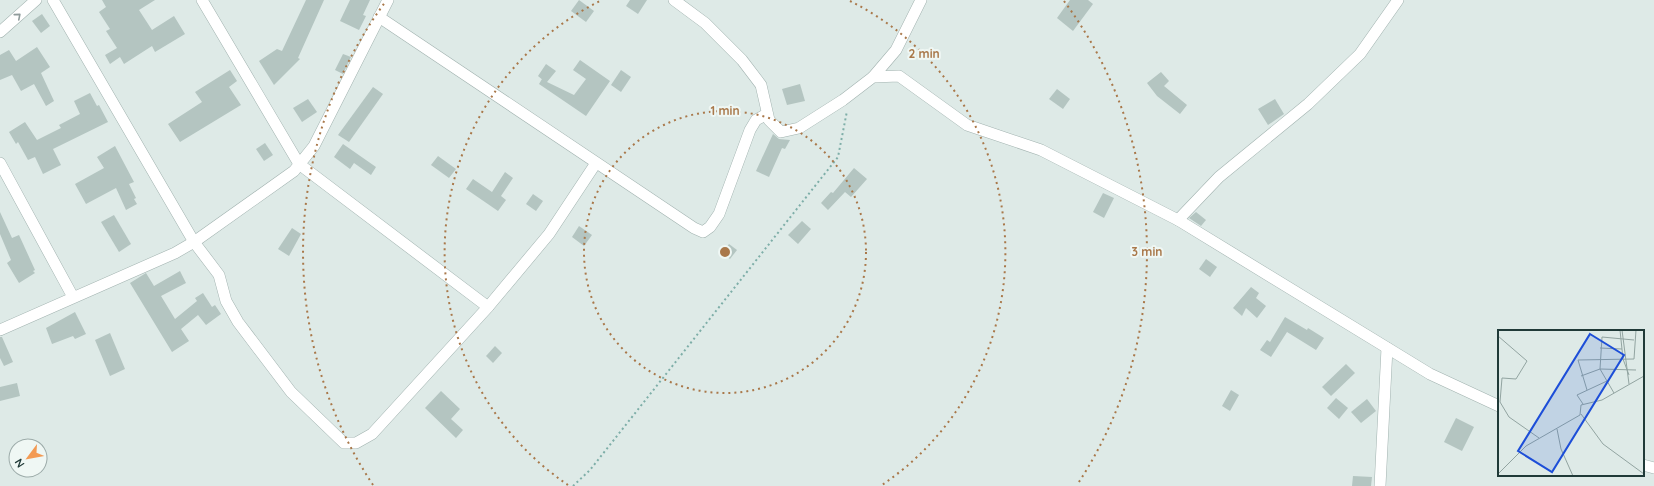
<svg xmlns="http://www.w3.org/2000/svg" width="1654" height="486" font-family="Quicksand,sans-serif">
  <style>
    .building { fill: #b4c5c1 }
    .lines { fill: none; stroke-linecap: round; stroke-linejoin: round }
    .street-casing { stroke: #a1b2af; stroke-width: 12 }
    .path { stroke: #7eaea8; stroke-width: 2; stroke-dasharray: 2 3; stroke-linecap: butt }
    .street { stroke: #fff; stroke-width: 11 }
    .oneway { stroke: #909c9c }
    .ring { fill: none; stroke: #a9784a; stroke-width: 2; stroke-dasharray: 2 4 }
    .inset-road { fill: none; stroke: #92a4a1; stroke-width: 1 }
    .view { fill: #1d4ed8; fill-opacity: 0.15; stroke: #1d4ed8; stroke-width: 2 }
    .inset-edge { fill: none; stroke: #203a38; stroke-width: 2 }
    .centre { fill: #a9784a; stroke: #eff7f4; stroke-width: 2 }
    .ring-label { font-size: 12px; text-anchor: middle; font-weight: bold; fill: #a9784a; stroke: #eff7f4; stroke-width: 4; stroke-linejoin: round; paint-order: stroke }
  </style>
  <rect width="100%" height="100%" fill="#deeae7"/>
  <g class="building">
    <polygon points="102,0 155,0 139,10 152,30 174,16 185,34 155,52 152,46 124,64 120,57 110,64 105,55 117,48 106,31 110,29 99,12 106,7"/>
    <polygon points="306,0 324,0 298,58 300,59 274,85 259,61 277,49 282,51"/>
    <polygon points="350,0 370,0 363,15 366,16 359,30 340,21"/>
    <polygon points="579,0 594,11 586,22 571,11"/>
    <polygon points="630,0 647,0 638,14 626,6"/>
    <polygon points="1070,0 1088,0 1093,4 1073,31 1057,18"/>
    <polygon points="42,14 50,26 41,33 32,21"/>
    <polygon points="37,47 50,67 41,73 54,101 46,106 34,84 21,91 12,75 0,80 0,55 9,50 16,61"/>
    <polygon points="343,54 351,57 343,74 335,70"/>
    <polygon points="580,60 610,81 586,116 539,84 542,79 544,81 538,76 546,64 556,71 547,82 574,95 586,79 573,70"/>
    <polygon points="230,70 237,81 229,87 241,105 180,142 168,124 202,102 195,92"/>
    <polygon points="621,70 631,77 621,92 611,85"/>
    <polygon points="1161,72 1169,81 1164,86 1187,105 1180,114 1157,96 1147,83"/>
    <polygon points="800,84 805,101 787,105 782,89"/>
    <polygon points="373,87 383,94 349,142 338,135"/>
    <polygon points="1057,89 1070,99 1063,109 1049,99"/>
    <polygon points="90,93 97,106 99,105 108,122 53,149 61,165 43,174 35,157 28,160 18,142 16,144 9,132 25,122 37,140 61,128 59,125 80,114 74,101"/>
    <polygon points="308,99 317,112 302,122 293,108"/>
    <polygon points="1275,99 1284,114 1268,125 1258,109"/>
    <polygon points="773,134 779,139 790,140 785,149 782,148 769,177 756,171"/>
    <polygon points="265,143 273,155 264,161 256,149"/>
    <polygon points="343,144 376,167 371,175 354,163 350,169 334,157"/>
    <polygon points="115,146 134,182 129,184 136,198 134,199 137,204 126,210 116,188 86,204 75,184 104,168 97,157"/>
    <polygon points="438,156 456,169 449,178 431,165"/>
    <polygon points="854,168 867,179 851,197 845,192 828,210 821,203 831,192 833,193"/>
    <polygon points="505,172 513,178 501,196 506,200 498,211 466,189 473,179 492,192"/>
    <polygon points="1103,193 1114,198 1104,218 1093,212"/>
    <polygon points="533,194 543,201 536,211 526,204"/>
    <polygon points="0,212 12,238 19,235 35,270 33,271 35,273 19,283 7,263 11,260 0,234"/>
    <polygon points="1196,212 1206,220 1201,226 1189,218"/>
    <polygon points="114,215 131,244 119,252 101,222"/>
    <polygon points="802,221 811,229 798,244 788,235"/>
    <polygon points="579,226 592,235 584,246 572,237"/>
    <polygon points="292,228 301,234 289,256 278,249"/>
    <polygon points="729,244 737,250 730,259 722,253"/>
    <polygon points="1206,259 1217,267 1210,277 1199,269"/>
    <polygon points="180,271 186,283 161,296 175,319 197,301 195,298 203,293 212,307 215,305 221,314 206,325 198,315 181,329 189,341 172,352 130,283 146,273 154,286"/>
    <polygon points="1251,287 1259,293 1256,298 1266,306 1257,318 1246,308 1242,316 1233,308"/>
    <polygon points="75,312 86,334 75,339 73,336 52,344 46,328"/>
    <polygon points="1285,317 1307,330 1308,328 1324,338 1316,350 1287,332 1271,357 1260,350 1267,340 1270,342"/>
    <polygon points="110,333 125,369 110,376 95,340"/>
    <polygon points="0,337 2,337 13,362 4,366 0,358"/>
    <polygon points="495,346 502,353 493,363 486,356"/>
    <polygon points="1346,364 1355,373 1331,396 1322,387"/>
    <polygon points="17,383 20,396 0,401 0,387"/>
    <polygon points="1231,390 1239,395 1230,411 1222,406"/>
    <polygon points="441,391 460,409 451,419 463,430 456,438 425,408"/>
    <polygon points="1336,398 1348,408 1339,419 1327,408"/>
    <polygon points="1367,399 1376,411 1361,423 1351,412"/>
    <polygon points="1456,418 1474,427 1462,451 1444,442"/>
    <polygon points="1353,476 1372,477 1371,486 1352,486"/>
  </g>
  <g class="lines">
    <g class="street-casing">
      <g id="street">
        <polyline points="53,0 194,242 219,275 226,301 238,322 291,392 344,443 356,443 372,434 488,307 549,234 596,163"/>
        <polyline points="202,0 299,164 488,307"/>
        <polyline points="674,0 705,23 742,60 761,85 769,120 781,132 799,128 843,100 873,77 899,76 967,125 1041,150 1178,220 1430,374 1499,406"/>
        <polyline points="379,17 694,228 703,232 710,227 719,214 750,130 756,120 767,114"/>
        <polyline points="0,32 36,0"/>
        <polyline points="873,77 896,50 921,0"/>
        <polyline points="0,163 73,297"/>
        <polyline points="1178,220 1219,177 1308,104 1360,54 1398,0"/>
        <polyline points="0,330 175,253 194,242 294,171 314,146 388,0"/>
        <polyline points="1643,465 1654,468"/>
        <polyline points="1380,486 1387,348"/>
      </g>
    </g>
    <polyline class="path" points="573,486 590,470 838,157 847,111"/>
    <use href="#street" class="street"/>
  </g>
  <defs><path id="oneway-chevron" d="M-2-3.5L2.5 0L-2 3.5" fill="none" stroke-width="1.6" stroke-linecap="round" stroke-linejoin="round"/></defs>
  <use class="oneway" href="#oneway-chevron" transform="translate(18 16) rotate(-41)"/>
  <g class="ring">
    <circle cx="725" cy="252" r="141"/>
    <path d="M568 485A281 281 0 0 1 600 1M850 1A281 281 0 0 1 882 485"/>
    <path d="M373 485A422 422 0 0 1 386 1M1064 1A422 422 0 0 1 1077 485"/>
  </g>
  <g transform="translate(1498 330)">
    <rect width="146" height="146" fill="#deeae7"/>
    <path class="inset-road" d="M 122,0 L 125,29 L 131,45M 124,0 L 131,54M 0,6 L 29,31 L 18,49 L 4,48 L 2,72 L 11,87 L 41,108M 102,18 L 124,19M 83,46 L 102,39 L 138,40M 89,60 L 80,30 L 136,29 L 138,0M 116,63 L 102,39 L 104,7 L 136,10M 85,74 L 79,65 L 109,51M 83,84 L 105,114 L 146,144M 59,99 L 63,119 L 75,146M 0,144 L 28,116 L 82,85 L 83,75 L 104,70 L 146,46"/>
    <path class="view" d="M 92,4 L 126,25 L 54,142 L 20,121 Z"/>
    <rect width="146" height="146" class="inset-edge"/>
  </g>
  <circle cx="725" cy="252" r="6" class="centre"/>
  <g class="ring-label">
    <text x="924" y="58">2 min</text>
    <text x="725" y="115">1 min</text>
    <text x="1147" y="256">3 min</text>
  </g>
  <g transform="translate(28 458) rotate(238)"><circle r="19" fill="#eff7f4" stroke="#9caba9"/>
  <path d="M0-3L7 15L0 10L-7 15Z" fill="#f39a53"/>
  <text y="-6" font-size="11" font-weight="bold" text-anchor="middle" fill="#203a38">N</text>
  </g>
</svg>
